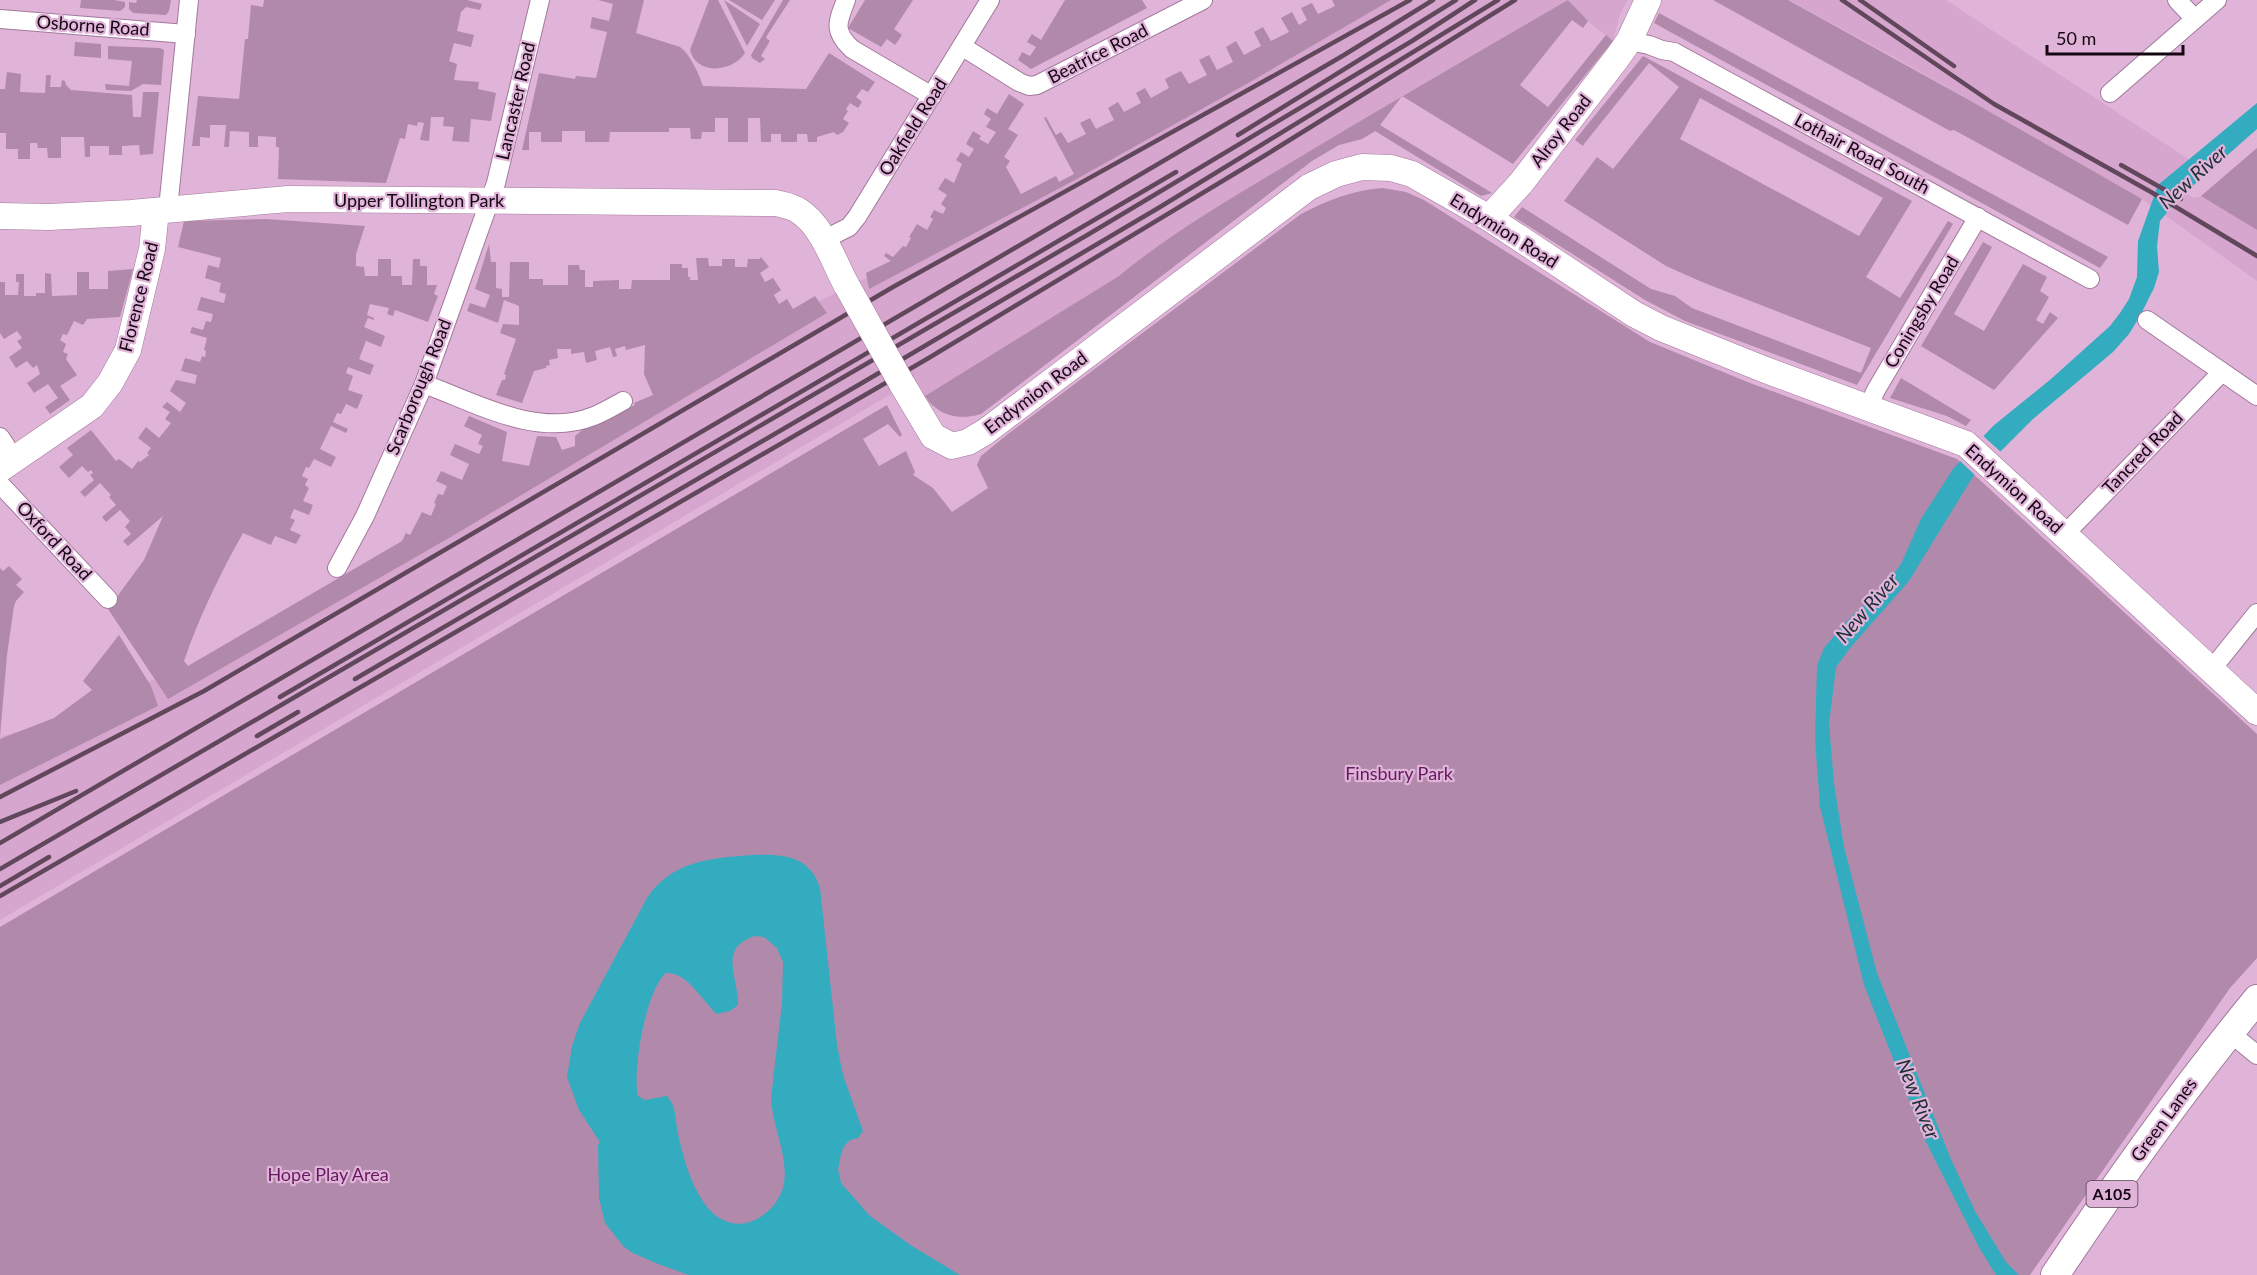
<svg xmlns="http://www.w3.org/2000/svg" width="2257" height="1275" font-family="Lato,sans-serif">
  <style>
    .built { fill: #d6a6ce }
    .green { fill: #b189ab; fill-rule: evenodd }
    .water { fill: #33acc0; fill-rule: evenodd }
    .pier { fill: #e0b4d9 }
    .lines { fill: none; stroke-linecap: round; stroke-linejoin: round }
    .street-casing { stroke: #a2799b; stroke-width: 20 }
    .secondary-casing { stroke: #a2799b; stroke-width: 27 }
    .primary-casing { stroke: #a2799b; stroke-width: 30 }
    .street { stroke: #fff; stroke-width: 18 }
    .secondary { stroke: #fff; stroke-width: 26 }
    .primary { stroke: #fff; stroke-width: 28 }
    .rail { stroke: #60475c; stroke-width: 4.5 }
    .secondary-bridge-casing { stroke: #a2799b; stroke-width: 27; stroke-linecap: butt }
    .secondary-bridge { stroke: #fff; stroke-width: 26 }
    .labels { text-anchor: middle; stroke-width: 4.5; stroke-linejoin: round; paint-order: stroke }
    .shield { fill: #e0b4d9; stroke: #513a4e; stroke-width: 1.5 }
    .shield-label { font-size: 16px; font-weight: bold; fill: #140612 }
    .street-label { font-size: 18px; fill: #140612; stroke: #e0b4d9 }
    .park-label { font-size: 18px; fill: #65195e; stroke: #e0b4d9 }
    .water-label { font-size: 20px; font-style: italic; fill: #1b2f34; stroke: #e0b4d9 }
  </style>
  <rect width="100%" height="100%" fill="#e0b4d9"/>
  <g class="built">
    <polygon points="1379,0 1568,0 1402,96 1376,131 1362,139 1339,145 1312,161 981,414 967,418 952,416 940,411 930,404 915,380 0,920 0,739 3,736 31,728 188,666 562,450 576,446 575,436 585,428 635,405 819,301 867,278 866,273 930,241 1059,183 1192,109"/>
    <polygon points="1569,0 1628,0 1620,14 1613,41 1580,15"/>
    <polygon points="1789,0 1946,0 2190,160 2165,181 2194,198 2201,196 2257,230 2257,281 2142,199 1903,62"/>
  </g>
  <g class="green">
    <polygon points="81,0 114,0 125,2 125,7 120,11 80,8"/>
    <polygon points="137,0 171,0 169,11 166,15 133,13 129,9 129,2 136,3"/>
    <polygon points="264,0 467,0 482,4 480,10 466,7 461,12 457,31 474,35 471,47 454,43 449,61 457,64 454,80 479,82 478,89 496,93 491,121 471,119 469,142 452,141 454,127 443,126 444,117 431,117 429,141 420,140 424,123 418,122 417,126 408,124 405,139 400,138 386,183 278,179 279,147 276,147 276,137 258,136 258,147 249,147 249,132 230,131 229,147 224,147 226,125 210,125 210,138 200,137 200,146 192,146 198,96 239,99 245,39 248,39 251,5 263,7"/>
    <path d="M 598,0 L 644,0 L 636,33 L 680,47 C 690,54 699,74 703,86 L 806,89 L 829,53 L 875,82 L 868,92 L 862,89 L 856,97 L 862,102 L 858,108 L 850,103 L 846,109 L 848,111 L 843,119 L 849,123 L 843,132 L 837,135 L 834,132 L 817,137 L 817,142 L 808,142 L 807,134 L 797,134 L 797,142 L 781,142 L 781,134 L 771,134 L 771,142 L 761,142 L 760,118 L 748,118 L 748,142 L 728,142 L 728,118 L 715,118 L 715,132 L 702,132 L 701,139 L 691,139 L 690,128 L 669,128 L 669,132 L 610,132 L 609,142 L 585,142 L 585,131 L 562,131 L 562,142 L 541,142 L 541,132 L 529,132 L 529,150 L 522,150 L 539,73 L 575,79 L 576,76 L 596,78 L 607,32 L 590,28 L 592,17 L 609,21 L 613,4 Z"/>
    <path d="M 709,0 L 718,0 L 745,53 C 734,71 697,77 690,50 Z"/>
    <polygon points="724,0 760,24 747,46"/>
    <polygon points="729,0 775,0 762,20"/>
    <polygon points="783,0 790,0 768,34 766,38 770,41 761,56 765,59 760,63 752,58 751,55"/>
    <polygon points="865,0 913,0 894,29 902,35 895,45 887,39 881,47 848,28"/>
    <polygon points="1065,0 1142,0 1147,8 1031,69 1018,60 1022,52 1030,56 1036,47 1027,42 1032,34 1041,40"/>
    <polygon points="1332,0 1391,0 1250,82 1073,181 869,289 866,273 891,261 884,256 886,253 893,257 903,246 906,247 911,238 909,237 917,224 927,230 933,219 930,217 934,210 943,214 946,208 941,204 947,195 938,189 945,178 954,183 962,164 956,160 961,152 969,157 974,149 966,144 973,131 981,136 979,139 988,144 996,132 986,127 991,119 984,114 987,108 997,114 1009,94 1024,104 1008,129 1018,135 1004,157 1010,161 1006,167 1021,194 1056,176 1059,182 1074,174 1044,118 1046,117 1056,135 1061,132 1068,143 1086,134 1080,123 1090,118 1096,129 1114,120 1108,108 1118,102 1124,112 1141,103 1136,93 1145,88 1151,98 1169,88 1165,79 1181,71 1189,84 1207,75 1199,60 1209,55 1217,70 1233,62 1226,47 1236,41 1244,55 1261,46 1254,32 1263,27 1271,41 1289,32 1281,18 1292,12 1299,25 1307,20 1301,8 1312,3 1318,14 1335,6"/>
    <path d="M 1568,0 L 1588,21 L 1583,28 L 1572,20 L 1520,85 L 1548,107 L 1606,35 L 1613,41 L 1513,164 L 1402,96 L 1380,125 L 1492,193 L 1481,196 L 1375,131 L 1362,139 L 1339,145 L 1312,161 L 981,414 C 959,420 939,417 925,396 L 1119,276 C 1176,229 1242,192 1305,154 C 1392,102 1480,51 1568,0 Z"/>
    <polygon points="1713,0 1788,0 1969,100 2142,199 2128,225 1954,130 1950,131"/>
    <polygon points="1659,13 2108,257 2100,268 1654,23"/>
    <polygon points="75,42 101,44 101,58 74,56"/>
    <polygon points="108,46 160,48 164,50 161,85 143,84 131,91 106,90 105,84 129,86 132,61 108,59"/>
    <path d="M 1643,56 L 1912,201 L 1866,277 L 1900,298 L 1948,221 L 1953,224 L 1857,385 L 1685,321 L 1645,300 L 1514,217 L 1522,207 L 1651,289 L 1675,296 L 1692,308 L 1861,373 L 1871,348 L 1702,282 L 1666,266 L 1564,201 L 1597,157 L 1613,169 L 1679,87 L 1649,63 L 1584,144 L 1583,146 L 1575,140 ZM 1700,98 L 1883,198 L 1859,236 L 1680,139 Z"/>
    <polygon points="7,72 21,74 20,92 45,93 46,75 51,75 50,87 61,87 62,80 65,81 66,85 71,90 132,95 133,117 141,117 143,92 159,92 153,154 140,155 139,145 122,146 122,155 109,155 109,146 90,146 90,157 85,157 84,137 61,137 61,158 48,158 47,148 38,148 37,143 30,143 30,159 18,159 18,149 6,149 6,133 0,133 0,89 5,89"/>
    <polygon points="2257,148 2257,230 2201,196"/>
    <path d="M 1383,188 L 1406,192 L 1424,200 L 1650,342 L 1750,383 L 1957,459 L 2257,734 L 2257,958 L 2230,988 L 2030,1275 L 0,1275 L 0,927 L 887,405 L 902,435 L 900,437 L 888,424 L 863,439 L 879,466 L 906,451 L 915,472 L 913,475 L 933,488 L 952,512 L 988,488 L 977,465 L 981,456 L 1008,434 L 1301,214 C 1328,200 1353,190 1383,188 Z"/>
    <path d="M 266,219 L 365,226 L 356,254 L 356,266 L 364,267 L 365,276 L 378,276 L 378,259 L 391,259 L 391,276 L 402,276 L 402,285 L 412,285 L 413,259 L 420,259 L 420,266 L 427,266 L 427,285 L 437,285 L 434,294 L 438,296 L 428,322 L 395,310 L 393,316 L 387,314 L 389,308 L 370,304 L 367,315 L 374,318 L 374,320 L 368,318 L 364,327 L 385,336 L 381,347 L 366,341 L 359,359 L 374,365 L 370,375 L 348,367 L 346,373 L 353,376 L 348,390 L 363,395 L 357,409 L 346,404 L 341,414 L 337,413 L 333,422 L 348,429 L 346,433 L 331,426 L 320,449 L 336,457 L 331,467 L 314,459 L 309,468 L 306,467 L 302,476 L 308,479 L 305,485 L 309,488 L 303,501 L 313,505 L 309,515 L 294,509 L 290,518 L 295,520 L 290,530 L 301,535 L 296,544 L 275,536 L 271,545 L 243,533 C 220,574 199,617 184,661 L 188,666 L 402,541 L 406,533 L 410,535 L 422,512 L 431,516 L 436,504 L 434,503 L 438,494 L 443,495 L 447,486 L 436,481 L 441,471 L 462,480 L 469,464 L 450,455 L 455,444 L 479,454 L 483,446 L 478,444 L 482,435 L 464,426 L 469,416 L 507,432 L 502,461 L 529,466 L 537,436 L 556,437 L 562,450 L 575,446 L 575,436 L 585,428 L 635,405 L 634,403 L 653,395 L 644,374 L 645,345 L 626,350 L 625,346 L 615,349 L 617,356 L 613,357 L 610,347 L 595,351 L 597,360 L 586,363 L 584,352 L 571,354 L 571,349 L 557,349 L 558,358 L 549,360 L 550,365 L 546,366 L 546,368 L 534,371 L 522,403 L 496,395 L 502,380 L 505,380 L 506,375 L 504,374 L 516,339 L 500,333 L 503,324 L 519,325 L 519,306 L 504,300 L 498,323 L 467,311 L 470,303 L 485,308 L 490,295 L 475,289 L 489,244 L 491,262 L 496,262 L 496,288 L 502,289 L 502,297 L 509,297 L 510,262 L 529,262 L 529,279 L 543,279 L 543,285 L 568,285 L 568,265 L 579,265 L 580,270 L 585,270 L 585,287 L 593,287 L 593,281 L 619,280 L 619,289 L 631,289 L 632,280 L 670,280 L 670,264 L 682,264 L 682,268 L 688,268 L 688,277 L 690,277 L 690,280 L 698,280 L 696,258 L 708,258 L 709,266 L 722,266 L 722,259 L 735,259 L 735,267 L 747,267 L 748,259 L 759,259 L 761,257 L 769,267 L 760,273 L 765,282 L 773,278 L 781,290 L 774,295 L 779,304 L 787,299 L 793,309 L 815,296 L 827,313 L 449,538 L 168,699 L 108,609 L 144,560 L 163,516 L 128,546 L 123,541 L 131,534 L 125,527 L 130,521 L 120,510 L 106,522 L 102,517 L 116,505 L 109,497 L 111,495 L 100,483 L 85,497 L 80,492 L 94,480 L 90,475 L 93,473 L 91,470 L 88,472 L 82,466 L 69,478 L 59,467 L 73,455 L 67,448 L 91,430 L 116,461 L 119,459 L 132,469 L 138,461 L 140,462 L 149,455 L 147,453 L 151,448 L 138,438 L 146,427 L 159,438 L 171,423 L 165,419 L 170,412 L 162,407 L 167,402 L 180,412 L 186,403 L 170,391 L 176,380 L 195,384 L 197,375 L 181,371 L 185,358 L 200,362 L 202,356 L 205,357 L 206,351 L 204,350 L 207,338 L 190,333 L 192,327 L 203,330 L 206,321 L 211,322 L 213,314 L 197,310 L 201,297 L 224,303 L 226,294 L 219,292 L 221,283 L 205,278 L 208,265 L 219,268 L 221,258 L 178,247 L 184,221 Z"/>
    <polygon points="1983,242 1992,247 1991,249 1954,314 1984,331 2023,264 2047,277 2040,291 2049,297 2036,320 2043,324 2050,312 2058,318 1994,390 1921,346"/>
    <polygon points="133,269 120,317 87,319 83,325 74,321 67,335 63,334 60,340 66,344 63,352 68,354 66,359 77,375 60,386 70,400 50,414 45,407 58,398 48,384 34,393 27,383 40,374 37,365 33,368 27,361 16,368 9,357 22,348 17,341 22,338 17,331 4,339 0,333 0,282 5,282 5,295 18,295 19,282 16,282 16,274 24,274 24,296 36,296 36,293 45,293 45,273 51,274 52,296 77,295 77,272 89,272 89,289 108,289 108,271"/>
    <polygon points="1901,378 1971,420 1966,426 1947,416 1890,398"/>
    <polygon points="9,566 22,579 16,585 24,592 16,601 14,606 7,655 0,737 0,568 3,571"/>
    <polygon points="119,635 151,686 158,706 0,785 0,739 54,718 92,690 83,681"/>
  </g>
  <g class="water">
    <polygon points="2257,103 2257,129 2179,198 2160,221 2157,246 2159,272 2154,288 2140,316 2129,334 2113,352 2033,419 2000,452 1974,475 1909,581 1851,647 1836,667 1829,724 1834,783 1844,847 1877,973 1950,1157 1975,1211 2006,1262 2019,1275 1996,1275 1980,1249 1926,1142 1864,985 1820,807 1815,739 1817,666 1824,648 1845,623 1887,583 1901,564 1921,519 1953,469 1993,426 2051,379 2110,326 2120,313 2129,299 2137,277 2138,241 2158,185"/>
    <path d="M 753,855 C 784,854 810,856 820,888 L 837,1045 L 843,1075 L 863,1131 L 858,1138 L 850,1140 L 844,1146 L 841,1154 L 838,1169 L 841,1183 L 870,1216 L 912,1246 L 960,1275 L 689,1275 L 658,1264 L 633,1253 L 624,1247 L 605,1223 L 599,1198 L 598,1145 L 600,1142 L 579,1110 L 567,1077 L 572,1046 L 580,1023 L 647,898 C 673,860 711,858 753,855 ZM 755,936 L 764,937 L 777,948 L 783,962 L 782,1003 L 771,1098 C 773,1140 806,1184 762,1216 C 752,1223 739,1226 728,1222 C 698,1213 684,1162 678,1134 C 675,1120 677,1107 667,1096 L 645,1100 L 638,1096 C 632,1070 646,990 666,973 C 688,972 702,1001 717,1014 L 730,1011 L 738,1005 C 739,978 717,948 755,936 Z"/>
  </g>
  <polygon class="pier" points="1982,435 2002,453 1977,477 1958,459"/>
  <g class="lines">
    <g class="street-casing">
      <g id="street">
        <path d="M 846,0 C 837,23 833,31 852,49 L 932,96"/>
        <polyline points="2177,0 2195,19"/>
        <polyline points="0,19 186,34"/>
        <polyline points="1629,41 1649,45 1662,50 1674,52 2090,279"/>
        <polyline points="963,47 1019,82 1029,86 1037,85 1203,0"/>
        <polyline points="2110,93 2217,0"/>
        <polyline points="168,209 189,0"/>
        <polyline points="823,240 849,227 857,217 990,0"/>
        <polyline points="2147,320 2257,396"/>
        <path d="M 424,384 C 477,403 537,439 594,416 C 604,412 614,406 623,401"/>
        <polyline points="1868,407 1876,390 1978,217"/>
        <polyline points="0,437 6,446 10,462"/>
        <polyline points="0,484 108,599"/>
        <polyline points="2065,534 2222,372"/>
        <polyline points="337,568 365,516 424,384 457,292 496,183 540,0"/>
        <polyline points="2211,670 2257,613"/>
        <polyline points="2229,1032 2257,1055"/>
      </g>
    </g>
    <g class="secondary-casing">
      <g id="secondary">
        <path d="M 0,216 L 49,217 L 131,213 L 288,199 L 776,203 C 784,205 792,206 799,211 C 823,226 834,263 847,286"/>
        <polyline points="1489,218 1521,183 1617,58 1629,41 1648,0"/>
        <polyline points="902,384 933,436 952,446 968,442 985,432 1309,187 1336,174 1362,167 1391,168 1412,174 1489,218 1634,314 1661,328 1763,369 1966,444 2257,712"/>
        <polyline points="0,469 92,406 110,383 128,350 152,249 156,211"/>
      </g>
    </g>
    <g class="primary-casing">
      <path id="primary" d="M 2055,1275 C 2118,1180 2185,1087 2257,999"/>
    </g>
    <use href="#street" class="street"/>
    <use href="#secondary" class="secondary"/>
    <use href="#primary" class="primary"/>
    <g class="rail">
      <polyline points="1842,0 1994,104 2151,192 2257,256"/>
      <polyline points="1860,0 1954,66"/>
      <polyline points="1238,135 1456,0"/>
      <polyline points="2121,165 2181,199"/>
      <polyline points="355,679 867,380 1160,207 1498,0"/>
      <polyline points="280,697 1176,172"/>
      <polyline points="257,736 298,712"/>
      <polyline points="0,797 204,691 893,287 1410,0"/>
      <polyline points="0,822 76,791"/>
      <polyline points="0,843 1344,55 1433,0"/>
      <polyline points="0,869 1089,234 1412,41 1475,0"/>
      <polyline points="0,886 49,857"/>
      <polyline points="0,896 927,359 1264,156 1515,0"/>
    </g>
    <g class="secondary-bridge-casing">
      <polyline id="secondary-bridge" points="847,286 902,384"/>
    </g>
    <use href="#secondary-bridge" class="secondary-bridge"/>
  </g>
  <g class="labels">
    <rect class="shield" x="2086.5" y="1181" width="51" height="26" rx="4.5"/>
    <g class="shield-label">
      <text x="2112" y="1200">A105</text>
    </g>
    <g class="street-label">
      <text transform="translate(93 26) rotate(4)" y="6">Osborne Road</text>
      <text transform="translate(1098 54) rotate(-27)" y="6">Beatrice Road</text>
      <text transform="translate(516 101) rotate(-77)" y="6">Lancaster Road</text>
      <text transform="translate(913 127) rotate(-58)" y="6">Oakfield Road</text>
      <text transform="translate(1561 131) rotate(-52)" y="6">Alroy Road</text>
      <text transform="translate(1862 154) rotate(28)" y="6">Lothair Road South</text>
      <text x="419" y="207">Upper Tollington Park</text>
      <text transform="translate(1504 231) rotate(32)" y="6">Endymion Road</text>
      <text transform="translate(139 297) rotate(-76)" y="6">Florence Road</text>
      <text transform="translate(1922 312) rotate(-59)" y="6">Coningsby Road</text>
      <text transform="translate(419 387) rotate(-68)" y="6">Scarborough Road</text>
      <text transform="translate(1036 393) rotate(-37)" y="6">Endymion Road</text>
      <text transform="translate(2143 453) rotate(-46)" y="6">Tancred Road</text>
      <text transform="translate(2014 489) rotate(42)" y="6">Endymion Road</text>
      <text transform="translate(54 541) rotate(47)" y="6">Oxford Road</text>
      <text transform="translate(2164 1120) rotate(-54)" y="6">Green Lanes</text>
    </g>
    <g class="park-label">
      <text x="1399" y="780">Finsbury Park</text>
      <text x="328" y="1181">Hope Play Area</text>
    </g>
    <g class="water-label">
      <text transform="translate(2193 177) rotate(-42)" y="7">New River</text>
      <text transform="translate(1867 608) rotate(-49)" y="7">New River</text>
      <text transform="translate(1918 1099) rotate(68)" y="7">New River</text>
    </g>
  </g>
  <path d="M2047 45v9h136v-9" fill="none" stroke="#140612" stroke-width="3"/>
  <text x="2056" y="45" font-size="18" fill="#140612" stroke="#e0b4d9" stroke-width="4.5" paint-order="stroke">50 m</text>
</svg>
